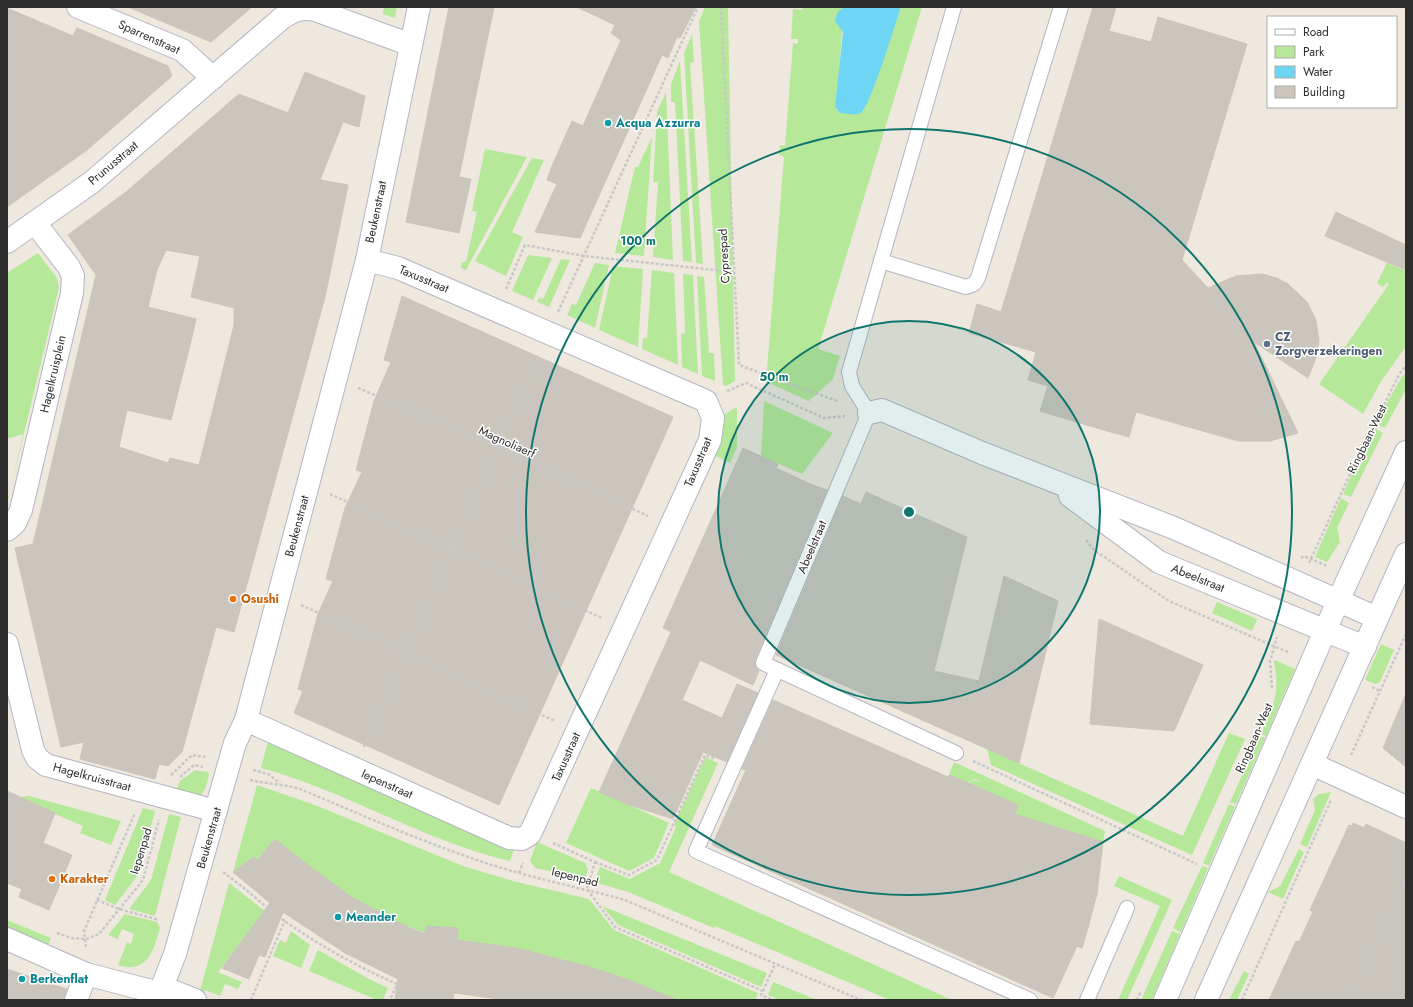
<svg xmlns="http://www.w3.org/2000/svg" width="1413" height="1007" font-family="Jost,sans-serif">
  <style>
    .green { fill: #b6e899 }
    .water { fill: #6ed5f5 }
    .building { fill: #cbc6bd; stroke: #cbc4b8; fill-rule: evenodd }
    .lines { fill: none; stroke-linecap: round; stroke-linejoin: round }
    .service-casing { stroke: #b3b6c1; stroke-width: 16 }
    .minor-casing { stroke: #b3b6c1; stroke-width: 24 }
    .secondary-casing { stroke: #b3b6c1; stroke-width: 24 }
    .path { stroke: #c8c8c8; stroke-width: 2.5; stroke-dasharray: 3 2; stroke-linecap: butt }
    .service { stroke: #fff; stroke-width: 14 }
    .minor { stroke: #fff; stroke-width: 22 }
    .secondary { stroke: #fff; stroke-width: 22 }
    .ring { fill: none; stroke: #0f766e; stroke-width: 2 }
    .culture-dot { fill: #0f9aa8; stroke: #fff; stroke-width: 1.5 }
    .service-dot { fill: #5c6f8a; stroke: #fff; stroke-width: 1.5 }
    .food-dot { fill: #e8710a; stroke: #fff; stroke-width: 1.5 }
    .labels { text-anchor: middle; stroke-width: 3; stroke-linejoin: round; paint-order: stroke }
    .street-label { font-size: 12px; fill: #2d2d2d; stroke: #fff }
    .culture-label { font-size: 12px; font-weight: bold; fill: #0d838f; stroke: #fff; text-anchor: start }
    .service-label { font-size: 12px; font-weight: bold; fill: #4e5e75; stroke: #fff; text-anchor: start }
    .food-label { font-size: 12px; font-weight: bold; fill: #c56008; stroke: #fff; text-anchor: start }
    .centre { fill: #0f766e; stroke: #fff; stroke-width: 2 }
    .ring-label { font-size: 12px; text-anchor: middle; font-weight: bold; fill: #0f766e; stroke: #fff; stroke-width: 3; stroke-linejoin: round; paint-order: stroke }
  </style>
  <rect width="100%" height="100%" fill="#efe8df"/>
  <g class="green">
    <polygon points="384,7 397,7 395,18 383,14"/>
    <polygon points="705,7 728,7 735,381 726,386 723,385 699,21"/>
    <polygon points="803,7 844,7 836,109 840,113 863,111 901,7 922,7 818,349 840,356 833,379 809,401 766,382 784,157 779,155 780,145 785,146 793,43 798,44 798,39 791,39 793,9 802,10"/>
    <polygon points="692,34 694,62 690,63 703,264 696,263 684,53"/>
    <polygon points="680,61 692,262 683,261 675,102 671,102 671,84"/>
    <polygon points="666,92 673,260 653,257 658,182 653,182 657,112"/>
    <polygon points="652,137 644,256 615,253 635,167 638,167"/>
    <polygon points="485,149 527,157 466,270 461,268 462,262 466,262 477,212 472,211"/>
    <polygon points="532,158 544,160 512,232 523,237 506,276 475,261"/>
    <polygon points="38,253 57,278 59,288 7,504 7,496 9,496 10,492 23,434 7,439 7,273"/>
    <polygon points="528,255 552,258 533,300 512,291"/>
    <polygon points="561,259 570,260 549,307 537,302 539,298 543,299"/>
    <polygon points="595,263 609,265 595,328 567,315 572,304 576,305"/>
    <polygon points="1387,263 1406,271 1406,346 1380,383 1363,414 1319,384 1389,284 1387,283 1383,287 1377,283"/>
    <polygon points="613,266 643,269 638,347 599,330"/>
    <polygon points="652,270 674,273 678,365 642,349 643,338 647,338"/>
    <polygon points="683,274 693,275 698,374 682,367 681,334 685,333"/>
    <polygon points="697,276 704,277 709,353 714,353 715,381 702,376"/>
    <polygon points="1403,375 1406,376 1406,389 1385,428 1375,423"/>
    <polygon points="764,401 833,433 802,474 761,456"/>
    <polygon points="737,407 737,447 730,463 711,454 718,418"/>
    <polygon points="1373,427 1383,433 1351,497 1343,494"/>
    <polygon points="1341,498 1349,503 1337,528 1340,542 1327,562 1315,557"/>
    <polygon points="1217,602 1257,619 1252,631 1212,613"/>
    <polygon points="1381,644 1394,650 1380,682 1375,684 1365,680"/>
    <path d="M 1275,660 L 1295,669 L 1266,736 L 1261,734 C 1274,704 1280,694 1274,662 Z"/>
    <polygon points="1229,733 1245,739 1192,855 991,765 987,749 1183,836"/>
    <polygon points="1260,736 1265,738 1236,804 1230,802"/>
    <path d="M 268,741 L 515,846 L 510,861 C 423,841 347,791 261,768 Z"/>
    <polygon points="705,757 718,763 669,872 952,1000 890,1000 715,926 714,928 628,892 594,882 600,867 630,879 660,863 676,827 674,825"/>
    <polygon points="954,762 1105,831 1103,842 1015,814 1018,805 968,784 973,780 982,782 974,779 967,783 949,775"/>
    <path d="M 195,770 L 208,772 L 209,774 C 207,783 206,793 197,797 L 176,790 L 180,781 Z"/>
    <polygon points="257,785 315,805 463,866 513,881 589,899 614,930 758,993 755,1000 675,1000 629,980 564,960 516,948 457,941 424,933 393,920 350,896 313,869 275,839 256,860 252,857 233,872"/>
    <polygon points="591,788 669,823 654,858 629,871 566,843"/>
    <polygon points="1331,792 1307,847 1300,844 1315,810 1313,799 1319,794"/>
    <polygon points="29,796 121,821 111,845 80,833 83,826 22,800 22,797"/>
    <polygon points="1229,804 1235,807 1209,866 1203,863"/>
    <polygon points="143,808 155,811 138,875 115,905 105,900"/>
    <polygon points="169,814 181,817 155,916 129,909 151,880"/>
    <polygon points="537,842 585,863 588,869 585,879 535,868 530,861"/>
    <polygon points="1299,849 1304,852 1283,899 1268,892 1280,886"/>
    <polygon points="1202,866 1208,868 1181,932 1173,928"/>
    <polygon points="1119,876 1172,900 1127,1000 1118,1000 1160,906 1114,886"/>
    <polygon points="229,883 279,922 273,936 252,927 218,972 242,982 238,989 225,984 220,996 205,990 204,992 200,991"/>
    <polygon points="602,906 767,973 761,987 618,925"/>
    <path d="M 125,914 L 157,922 L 160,928 C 154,950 147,975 118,965 L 127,942 L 131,944 L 134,934 L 122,929 L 118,938 L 121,940 L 108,935 Z"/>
    <polygon points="7,920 51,938 48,945 7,928"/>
    <polygon points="291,931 310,945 301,968 273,956 280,940 286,943"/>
    <polygon points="1172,931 1180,934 1152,1000 1141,1000"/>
    <polygon points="318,950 369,979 388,988 383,1000 377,1000 309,971"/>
    <polygon points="1244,971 1249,974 1237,1000 1229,1000"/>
    <polygon points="773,982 817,1000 779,1000 768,995"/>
  </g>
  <path class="water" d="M 844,7 L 901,7 C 896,22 870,107 861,113 C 855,116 846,113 840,113 L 835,107 L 843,32 L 835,21 L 837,13 Z"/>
  <g class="building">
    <polygon points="128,7 252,7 211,42"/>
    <polygon points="449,7 494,7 459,177 471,179 459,233 406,222"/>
    <polygon points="577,7 696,7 680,38 677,37 668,58 662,55 580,238 535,232 557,184 547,180 552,166 572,121 583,126 621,40 611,33 615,25"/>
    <polygon points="1093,7 1116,7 1109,31 1151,42 1158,17 1247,44 1182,260 1208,288 1236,276 1262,274 1277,278 1288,284 1307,302 1316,320 1319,341 1316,358 1308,378 1254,342 1298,433 1270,441 1238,441 1136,412 1129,437 1093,427 1040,411 1048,386 1028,380 1036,352 969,333 977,304 1001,312"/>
    <polygon points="7,8 73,36 77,28 168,66 172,76 87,150 7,207"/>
    <path d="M 305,72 L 365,96 L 359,127 L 343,122 L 320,180 L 348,185 L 337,239 L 325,297 L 234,632 L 216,627 L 182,752 L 168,766 L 159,764 L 155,779 L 80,759 L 84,742 L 61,747 L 15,548 L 33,544 L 96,275 L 68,235 L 126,192 L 239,94 L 288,113 ZM 166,250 L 200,256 L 191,297 L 234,308 L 234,325 L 199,465 L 170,458 L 168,463 L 119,447 L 127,410 L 171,420 L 192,337 L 196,319 L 148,307 L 157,270 Z"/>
    <polygon points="1336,212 1406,245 1406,270 1325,236"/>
    <polygon points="402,296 673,417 499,805 294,713 303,691 298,689 318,614 333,581 326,579 345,508 362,472 356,470 374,401 391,362 384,360"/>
    <polygon points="743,448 778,464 776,468 810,484 827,490 755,660 755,664 759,671 753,685 700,660 682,700 722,718 737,684 758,693 727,762 703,752 673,819 627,804 599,792 671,632 663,628"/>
    <polygon points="866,492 967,537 934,671 979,681 1004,576 1058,601 1019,763 776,655 843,496 861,504"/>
    <polygon points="1099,619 1203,665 1174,731 1090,724"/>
    <polygon points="1406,694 1406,767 1383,748"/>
    <polygon points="773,700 948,777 949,775 973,785 1018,805 1015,814 1103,842 1097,894 1086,935 1082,948 1077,946 1053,998 712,845 746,770 742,769"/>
    <polygon points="7,791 55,813 43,843 72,855 49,910 19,897 22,889 7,883"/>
    <polygon points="1353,823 1364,828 1366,824 1406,843 1406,1000 1269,1000 1296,941 1299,942 1313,912 1310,910 1349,825 1352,826"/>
    <polygon points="275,839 313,869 350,896 393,920 424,934 427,926 458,928 457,940 516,948 590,967 629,980 677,1000 507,1000 454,993 453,1000 395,1000 398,979 345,953 283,912 265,957 259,955 249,979 222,968 270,903 233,872 253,857 257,860"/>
    <polygon points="7,969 67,989 64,1000 7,1000"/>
  </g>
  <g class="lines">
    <g class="service-casing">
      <g id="service">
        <polyline points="954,7 849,372 852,386 869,413 763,663 956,753"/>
        <polyline points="881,261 966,287 974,284 978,278 1061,7"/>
        <polyline points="777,670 696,851 1030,1000"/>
        <polyline points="1087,1000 1127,908"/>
      </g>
    </g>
    <g class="minor-casing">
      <g id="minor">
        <polyline points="78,7 182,50 213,78"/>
        <path d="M 7,242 L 92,182 L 282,18 C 293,11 301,7 315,10 L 411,45"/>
        <polyline points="869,413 882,410 982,453 1174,528 1377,618"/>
        <polyline points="1070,496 1159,562 1365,647"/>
        <polyline points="7,530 15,523 21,510 72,293 73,276 69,267 35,223"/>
        <polyline points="7,644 33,750 37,758 46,765 216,811"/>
        <polyline points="246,720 509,838 522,839 530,834 710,440 713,418 706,401 398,268 367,260"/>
        <polyline points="1312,764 1406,807"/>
        <polyline points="7,939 86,974 159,993"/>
        <polyline points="162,987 195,1000"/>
        <polyline points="76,1000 86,974"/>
        <polyline points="157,1000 175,954 235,743 246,720 367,260 419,7"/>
      </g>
    </g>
    <g class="secondary-casing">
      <g id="secondary">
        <polyline points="1165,1000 1338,601 1406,452"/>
        <polyline points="1206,1000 1406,554"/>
      </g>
    </g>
    <g class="path">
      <polyline points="721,7 739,365 837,401"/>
      <polyline points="506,289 525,245 584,256 734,272"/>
      <polyline points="558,312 698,7"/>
      <polyline points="358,388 498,447 648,516"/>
      <polyline points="727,391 746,383 824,418 845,416"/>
      <polyline points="330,494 602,618"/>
      <polyline points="1086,540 1094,550 1169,601 1290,653"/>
      <polyline points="1301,558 1304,556 1327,566"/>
      <polyline points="1309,563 1364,444 1400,373 1406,366"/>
      <polyline points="301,605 555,721"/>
      <polyline points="1372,687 1380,691"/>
      <polyline points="1272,688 1270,661 1277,637"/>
      <polyline points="364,747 539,355"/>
      <polyline points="1351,755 1406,634"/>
      <polyline points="973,761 1197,864"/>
      <polyline points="253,770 268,774 280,783"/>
      <polyline points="171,775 192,755 205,757"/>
      <polyline points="180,777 194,765 203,767"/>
      <path d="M 250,780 C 267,784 283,784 300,789 C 372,819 444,852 519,873 C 554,883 590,890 625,900 L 861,1000"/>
      <polyline points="553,843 595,862 587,889 615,927 763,991 761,995 773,1000"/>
      <polyline points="595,862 629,875 657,860 705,755 715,759"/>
      <path d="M 223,872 C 241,885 258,900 275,914 C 313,942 354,965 397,984 L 390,1000"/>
      <polyline points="519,873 523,863"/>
      <polyline points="97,900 119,909 159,920"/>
      <polyline points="57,933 71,938 86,939 99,934 143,880 159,820"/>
      <polyline points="86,947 84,931 135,813"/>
      <polyline points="763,991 775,964"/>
      <polyline points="251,1000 285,920"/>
      <polyline points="1137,1000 1141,991"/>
      <polyline points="1242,1000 1331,800"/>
      <polyline points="1349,1000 1406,879"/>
    </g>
    <use href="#service" class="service"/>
    <use href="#minor" class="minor"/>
    <use href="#secondary" class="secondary"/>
  </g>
  <circle cx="909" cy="512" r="191" fill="#0f766e" fill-opacity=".12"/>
  <g class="ring">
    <circle cx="909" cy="512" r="191"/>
    <circle cx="909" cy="512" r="383"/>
  </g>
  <g class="culture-dot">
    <circle cx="608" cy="123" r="4"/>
    <circle cx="338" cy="917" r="4"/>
    <circle cx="22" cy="979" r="4"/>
  </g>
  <circle class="service-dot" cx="1267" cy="344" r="4"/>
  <g class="food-dot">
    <circle cx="233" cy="599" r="4"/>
    <circle cx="52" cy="879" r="4"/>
  </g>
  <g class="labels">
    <g class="street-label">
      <text transform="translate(149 37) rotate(24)" y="4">Sparrenstraat</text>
      <text transform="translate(113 163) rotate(-40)" y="4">Prunusstraat</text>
      <text transform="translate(376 212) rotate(-78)" y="4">Beukenstraat</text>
      <text transform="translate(724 256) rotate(-93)" y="4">Cyprespad</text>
      <text transform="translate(424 279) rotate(23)" y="4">Taxusstraat</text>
      <text transform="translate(53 374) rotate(-77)" y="4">Hagelkruisplein</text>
      <text transform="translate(1367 439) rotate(-64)" y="4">Ringbaan-West</text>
      <text transform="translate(507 442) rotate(24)" y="4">Magnoliaerf</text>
      <text transform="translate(698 462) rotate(-67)" y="4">Taxusstraat</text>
      <text transform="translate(297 526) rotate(-75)" y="4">Beukenstraat</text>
      <text transform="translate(812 547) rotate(-67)" y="4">Abeelstraat</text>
      <text transform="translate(1198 578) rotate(22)" y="4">Abeelstraat</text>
      <text transform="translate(1254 738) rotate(-66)" y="4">Ringbaan-West</text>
      <text transform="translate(566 757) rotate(-66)" y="4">Taxusstraat</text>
      <text transform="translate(92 777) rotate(15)" y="4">Hagelkruisstraat</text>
      <text transform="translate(387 784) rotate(24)" y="4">Iepenstraat</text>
      <text transform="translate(209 838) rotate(-74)" y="4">Beukenstraat</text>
      <text transform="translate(141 851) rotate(-73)" y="4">Iepenpad</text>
      <text transform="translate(575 877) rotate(14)" y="4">Iepenpad</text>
    </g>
    <g class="culture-label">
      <text x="616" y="127">Acqua Azzurra</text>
      <text x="346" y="921">Meander</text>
      <text x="30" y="983">Berkenflat</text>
    </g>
    <g class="service-label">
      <text x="1275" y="341">CZ<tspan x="1275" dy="14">Zorgverzekeringen</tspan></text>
    </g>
    <g class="food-label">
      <text x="241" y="603">Osushi</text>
      <text x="60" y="883">Karakter</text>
    </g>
  </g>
  <circle cx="909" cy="512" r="6" class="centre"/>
  <g class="ring-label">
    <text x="638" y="245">100 m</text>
    <text x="774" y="381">50 m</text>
  </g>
  <rect width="1413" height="1007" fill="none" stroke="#2d2d2d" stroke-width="16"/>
  <rect x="1267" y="16" width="130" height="92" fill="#ffffff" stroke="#ababab"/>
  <rect x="1275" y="29" width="20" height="6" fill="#ffffff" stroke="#ababab"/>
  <text x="1303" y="36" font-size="12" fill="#2d2d2d">Road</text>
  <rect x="1275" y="46" width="20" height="12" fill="#b6e899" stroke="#ababab"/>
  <text x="1303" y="56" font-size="12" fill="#2d2d2d">Park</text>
  <rect x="1275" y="66" width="20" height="12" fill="#6ed5f5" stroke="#ababab"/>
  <text x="1303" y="76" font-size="12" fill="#2d2d2d">Water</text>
  <rect x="1275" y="86" width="20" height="12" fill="#cbc6bd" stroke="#ababab"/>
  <text x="1303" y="96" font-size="12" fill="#2d2d2d">Building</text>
</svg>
